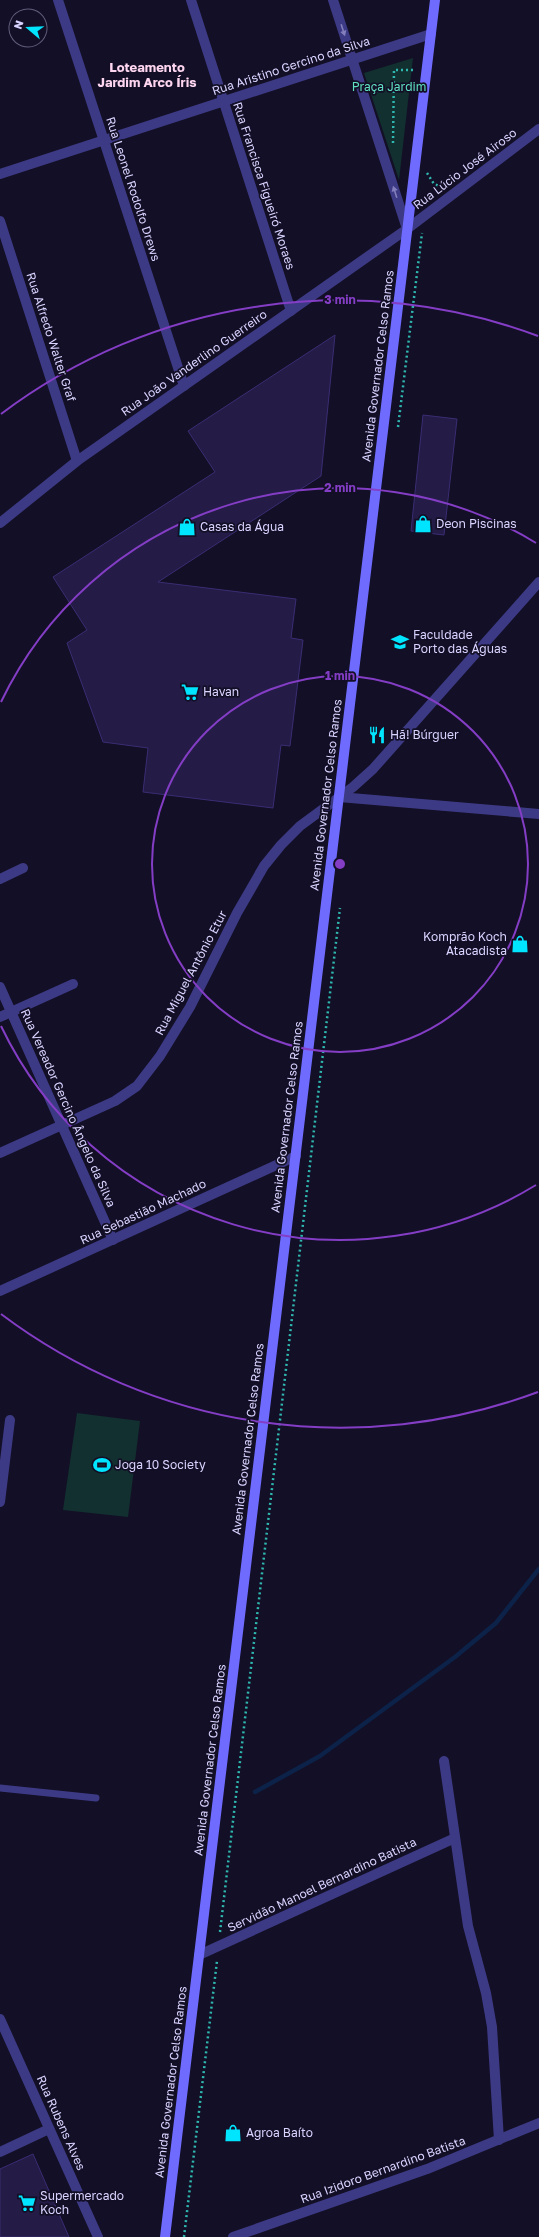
<svg xmlns="http://www.w3.org/2000/svg" width="539" height="2237" font-family="'Golos Text',sans-serif">
  <style>
    .green { fill: #12302f }
    .lines { fill: none; stroke-linecap: round; stroke-linejoin: round }
    .stream { stroke: #0c2248; stroke-width: 4.5 }
    .building { fill: #241b47; stroke: #3b2d73 }
    .path { stroke: #2fb8b0; stroke-width: 2.5; stroke-dasharray: 2 3; stroke-linecap: butt }
    .lane { stroke: #3d3a85; stroke-width: 7 }
    .street { stroke: #3d3a85; stroke-width: 10 }
    .secondary { stroke: #6f6bff; stroke-width: 10 }
    .oneway { fill: #837fbc }
    .ring { fill: none; stroke: #843dc5; stroke-width: 2 }
    .labels { text-anchor: middle; stroke-width: 3.5; stroke-linejoin: round; paint-order: stroke }
    .street-label { font-size: 12px; fill: #d9d4ff; stroke: #130f26 }
    .park-label { font-size: 12px; fill: #5fe0c0; stroke: #130f26 }
    .poi-label { font-size: 12px; fill: #d9d4ff; stroke: #130f26; text-anchor: start }
    .neighbourhood-label { font-size: 13px; font-weight: bold; fill: #ffd6f0; stroke: #130f26 }
    .centre { fill: #843dc5; stroke: #130f26; stroke-width: 2 }
    .ring-label { font-size: 12px; text-anchor: middle; font-weight: bold; fill: #843dc5; stroke: #130f26; stroke-width: 3.5; stroke-linejoin: round; paint-order: stroke }
  </style>
  <rect width="100%" height="100%" fill="#130f26"/>
  <g class="green">
    <polygon points="413,58 399,180 364,73"/>
    <polygon points="77,1413 140,1421 128,1517 63,1510"/>
  </g>
  <g class="lines">
    <polyline class="stream" points="255,1792 320,1756 455,1657 496,1623 539,1569"/>
  </g>
  <g class="building">
    <polygon points="335,335 321,476 158,582 296,599 291,638 303,640 290,746 281,745 273,808 143,792 148,748 103,742 67,643 87,630 53,577 215,472 188,431"/>
    <polygon points="423,415 457,419 444,535 411,531"/>
    <polygon points="33,2154 69,2237 0,2237 0,2169"/>
  </g>
  <g class="lines">
    <g class="path">
      <polyline points="393,143 394,70 414,70"/>
      <polyline points="427,173 434,184 442,187"/>
      <polyline points="398,427 422,233"/>
      <polyline points="220,1932 340,908"/>
      <polyline points="184,2237 217,1961"/>
    </g>
    <polyline class="lane" points="0,1788 96,1798"/>
    <g class="street">
      <polyline points="58,0 184,386"/>
      <polyline points="191,0 291,311"/>
      <polyline points="333,0 407,229"/>
      <polyline points="0,174 431,34"/>
      <polyline points="0,221 77,461"/>
      <polyline points="0,523 77,461 407,229 539,129"/>
      <polyline points="339,797 539,814"/>
      <polyline points="0,879 23,868"/>
      <polyline points="0,987 113,1240"/>
      <polyline points="0,1017 73,984"/>
      <polyline points="0,1153 115,1101 137,1086 160,1056 190,1007 237,913 264,866 281,845 300,826 353,787 373,769 539,582"/>
      <polyline points="0,1291 296,1156"/>
      <polyline points="0,1502 10,1420"/>
      <polyline points="444,1761 468,1926 486,1993 492,2027 499,2140"/>
      <polyline points="199,1955 455,1838"/>
      <polyline points="0,2019 98,2237"/>
      <polyline points="0,2152 49,2129"/>
      <polyline points="233,2237 427,2169 539,2123"/>
    </g>
    <polyline class="secondary" points="165,2237 435,0"/>
  </g>
  <defs><path id="oneway-solid" d="M-6-.8H1V-3.2L6.5 0L1 3.2V.8H-6Z"/></defs>
  <g class="oneway">
    <use href="#oneway-solid" transform="translate(343 30) rotate(72)"/>
    <use href="#oneway-solid" transform="translate(395 192) rotate(-108)"/>
  </g>
  <g class="ring">
    <circle cx="340" cy="864" r="188"/>
    <path d="M536 1185A376 376 0 0 1 1 1026M1 702A376 376 0 0 1 536 543"/>
    <path d="M538 1392A564 564 0 0 1 1 1314M1 414A564 564 0 0 1 538 336"/>
  </g>
  <defs>
    <g id="shop-bare" transform="scale(1.38)"><path d="M-5-2.5h2.3a2.7 3.5 0 0 1 5.4 0H5L5.5 6h-11ZM-1.5-2.5h3a1.5 2.3 0 0 0-3 0Z" fill="#00e5ff" stroke="#130f26" stroke-width="2.5" paint-order="stroke"/></g>
    <g id="university-bare" transform="scale(1.38)"><path d="M0-5L7-2L0 1L-7-2ZM-4 1L0 2.5L4 1V4Q0 6-4 4Z" fill="#00e5ff" stroke="#130f26" stroke-width="2.5" paint-order="stroke"/></g>
    <g id="supermarket-bare" transform="scale(1.38)"><path d="M-6-5.5h2.5l.6 2H6L4.5 2H-2.5L-4.4-4H-6ZM-1.5 3.2a1.3 1.3 0 1 0 .1 0ZM3 3.2a1.3 1.3 0 1 0 .1 0Z" fill="#00e5ff" stroke="#130f26" stroke-width="2.5" paint-order="stroke"/></g>
    <g id="restaurant-bare" transform="scale(1.38)"><path d="M-5-6h1v4h1v-4h1v4h1v-4h1v5L-1.5 .5V6h-2V.5L-5-1ZM5-6V6H3V1.5H1.5Q1.5-4 5-6Z" fill="#00e5ff" stroke="#130f26" stroke-width="2.5" paint-order="stroke"/></g>
    <g id="stadium-bare" transform="scale(1.38)"><path d="M0-5a6.5 5 0 1 0 0 10a6.5 5 0 1 0 0-10ZM-3.5-1.8h7v3.6h-7Z" fill="#00e5ff" stroke="#130f26" stroke-width="2.5" paint-order="stroke"/></g>
  </defs>
  <g fill-rule="evenodd">
    <use href="#shop-bare" x="423" y="524"/>
    <use href="#shop-bare" x="187" y="527"/>
    <use href="#university-bare" x="400" y="642"/>
    <use href="#supermarket-bare" x="190" y="692"/>
    <use href="#restaurant-bare" x="377" y="735"/>
    <use href="#shop-bare" x="520" y="944"/>
    <use href="#stadium-bare" x="102" y="1465"/>
    <use href="#shop-bare" x="233" y="2133"/>
    <use href="#supermarket-bare" x="27" y="2203"/>
  </g>
  <g class="labels">
    <g class="street-label">
      <text transform="translate(291 66) rotate(-18)" y="4">Rua Aristino Gercino da Silva</text>
      <text transform="translate(465 169) rotate(-37)" y="4">Rua Lúcio José Airoso</text>
      <text transform="translate(264 186) rotate(72)" y="4">Rua Francisca Figueiró Moraes</text>
      <text transform="translate(133 189) rotate(72)" y="4">Rua Leonel Rodolfo Drews</text>
      <text transform="translate(51 337) rotate(72)" y="4">Rua Alfredo Walter Graf</text>
      <text transform="translate(194 363) rotate(-35)" y="4">Rua João Vanderlino Guerreiro</text>
      <text transform="translate(378 366) rotate(-83)" y="4">Avenida Governador Celso Ramos</text>
      <text transform="translate(326 795) rotate(-83)" y="4">Avenida Governador Celso Ramos</text>
      <text transform="translate(191 973) rotate(-62)" y="4">Rua Miguel Antônio Etur</text>
      <text transform="translate(68 1108) rotate(66)" y="4">Rua Vereador Gercino Ângelo da Silva</text>
      <text transform="translate(287 1117) rotate(-83)" y="4">Avenida Governador Celso Ramos</text>
      <text transform="translate(143 1212) rotate(-25)" y="4">Rua Sebastião Machado</text>
      <text transform="translate(248 1439) rotate(-83)" y="4">Avenida Governador Celso Ramos</text>
      <text transform="translate(210 1760) rotate(-83)" y="4">Avenida Governador Celso Ramos</text>
      <text transform="translate(322 1885) rotate(-25)" y="4">Servidão Manoel Bernardino Batista</text>
      <text transform="translate(171 2082) rotate(-83)" y="4">Avenida Governador Celso Ramos</text>
      <text transform="translate(61 2123) rotate(66)" y="4">Rua Rubens Alves</text>
      <text transform="translate(383 2170) rotate(-20)" y="4">Rua Izidoro Bernardino Batista</text>
    </g>
    <g class="park-label">
      <text x="389" y="91">Praça Jardim</text>
    </g>
    <g class="poi-label">
      <text x="436" y="528">Deon Piscinas</text>
      <text x="200" y="531">Casas da Água</text>
      <text x="413" y="639">Faculdade<tspan x="413" dy="14">Porto das Águas</tspan></text>
      <text x="203" y="696">Havan</text>
      <text x="390" y="739">Hã! Búrguer</text>
      <text x="507" y="941" text-anchor="end">Komprão Koch<tspan x="507" dy="14">Atacadista</tspan></text>
      <text x="115" y="1469">Joga 10 Society</text>
      <text x="246" y="2137">Agroa Baíto</text>
      <text x="40" y="2200">Supermercado<tspan x="40" dy="14">Koch</tspan></text>
    </g>
    <g class="neighbourhood-label">
      <text x="147" y="72">Loteamento<tspan x="147" dy="15">Jardim Arco Íris</tspan></text>
    </g>
  </g>
  <circle cx="340" cy="864" r="6" class="centre"/>
  <g class="ring-label">
    <text x="340" y="304">3 min</text>
    <text x="340" y="492">2 min</text>
    <text x="340" y="680">1 min</text>
  </g>
  <g transform="translate(28 28) rotate(289)"><circle r="19" fill="#130f26" stroke="#625e7d"/>
  <path d="M0-3L7 15L0 10L-7 15Z" fill="#00e5ff"/>
  <text y="-6" font-size="11" font-weight="bold" text-anchor="middle" fill="#d9d4ff">N</text>
  </g>
</svg>
